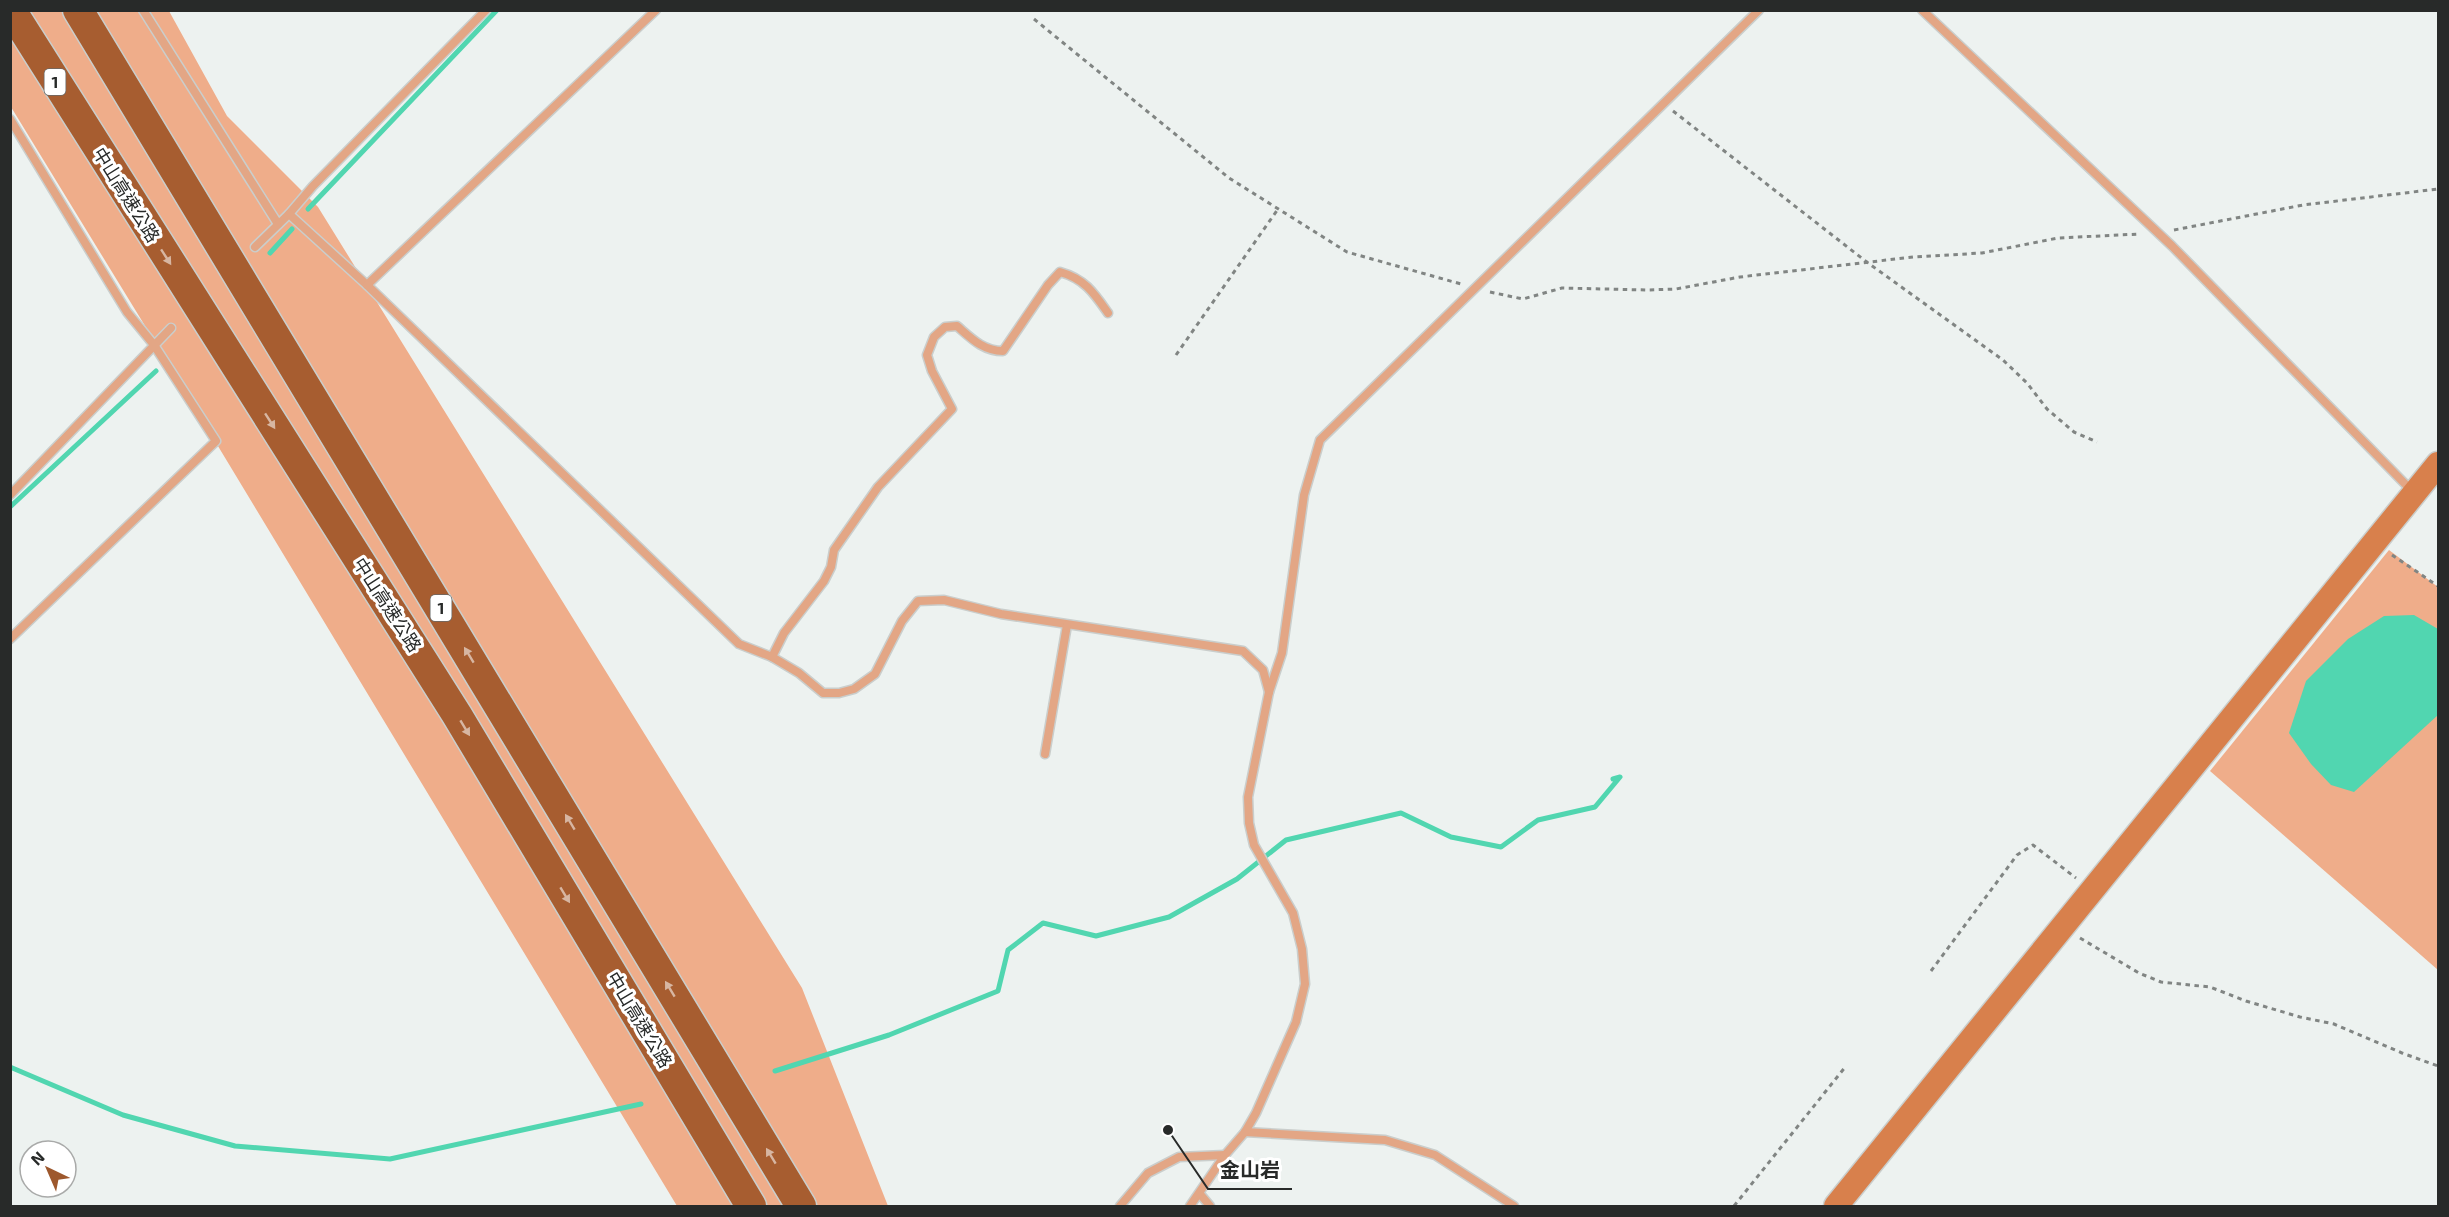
<svg xmlns="http://www.w3.org/2000/svg" width="2449" height="1217" font-family="'Exo 2','Noto Sans TC',sans-serif">
  <style>
    .green { fill: #efad8a }
    .water { fill: #51d6b0 }
    .lines { fill: none; stroke-linecap: round; stroke-linejoin: round }
    .stream { stroke: #51d6b0; stroke-width: 5 }
    .lane-casing { stroke: #cacecc; stroke-width: 11 }
    .secondary-casing { stroke: #cacecc; stroke-width: 27 }
    .highway-casing { stroke: #cacecc; stroke-width: 33 }
    .path { stroke: #818583; stroke-width: 3; stroke-dasharray: 4.5 4.5; stroke-linecap: butt }
    .lane { stroke: #e3a685; stroke-width: 8 }
    .secondary { stroke: #d8804c; stroke-width: 24 }
    .highway { stroke: #a75d30; stroke-width: 30 }
    .oneway { fill: #d7b6a2 }
    .labels { text-anchor: middle; stroke-width: 6; stroke-linejoin: round; paint-order: stroke }
    .shield { fill: #fff; stroke: #686a69; stroke-width: 1.5 }
    .shield-label { font-size: 16px; font-weight: bold; fill: #282a29 }
    .street-label { font-size: 18px; fill: #282a29; stroke: #fff }
    .leader { fill: none; stroke: #282a29; stroke-width: 2 }
    .callout-dot { fill: #282a29; stroke: #fff; stroke-width: 2 }
    .callout-label { font-size: 20px; text-anchor: middle; font-weight: bold; fill: #282a29; stroke: #fff; stroke-width: 6; stroke-linejoin: round; paint-order: stroke }
  </style>
  <rect width="100%" height="100%" fill="#edf2f0"/>
  <g class="green">
    <polygon points="10,11 169,11 227,116 318,207 802,988 888,1206 677,1206 169,365 11,107"/>
    <polygon points="2389,550 2438,587 2438,970 2210,771"/>
  </g>
  <polygon class="water" points="2414,615 2438,629 2438,715 2354,792 2331,785 2311,764 2289,733 2306,681 2348,639 2384,616"/>
  <g class="lines">
    <g class="stream">
      <polyline points="308,209 497,10"/>
      <polyline points="270,253 292,229"/>
      <polyline points="10,507 156,371"/>
      <polyline points="10,1067 123,1115 235,1146 390,1159 641,1104"/>
      <polyline points="775,1071 889,1035 998,991 1008,950 1043,923 1096,936 1169,917 1237,879 1286,840 1401,813 1451,837 1501,847 1538,820 1595,807 1620,777 1613,779"/>
    </g>
    <g class="lane-casing">
      <g id="lane">
        <polyline points="143,10 278,224"/>
        <polyline points="1922,10 2172,246 2412,491"/>
        <polyline points="10,119 127,312 154,345 216,441 10,639"/>
        <polyline points="289,214 313,186 486,10"/>
        <polyline points="255,247 289,214 367,285 656,10"/>
        <polyline points="367,285 739,644 772,657 799,673 823,693 839,693 854,689 875,674 902,621 918,601 944,600 1001,614 1243,651 1263,670 1269,692"/>
        <polyline points="10,495 171,328"/>
        <path d="M 772,657 L 784,633 L 824,581 L 831,567 L 834,550 L 878,487 L 952,409 L 932,371 L 927,355 L 934,337 L 945,327 L 957,326 C 971,338 983,351 1003,351 L 1048,285 L 1060,272 C 1085,279 1094,293 1108,313"/>
        <polyline points="1045,754 1067,625"/>
        <polyline points="1245,1132 1385,1140 1435,1155 1514,1206"/>
        <polyline points="1200,1194 1210,1206"/>
        <polyline points="1120,1206 1148,1173 1179,1157 1225,1155"/>
        <polyline points="1190,1206 1225,1155 1245,1132 1256,1113 1296,1022 1305,984 1302,949 1293,913 1254,845 1249,823 1248,797 1269,692 1282,653 1304,495 1320,440 1759,10"/>
      </g>
    </g>
    <g class="secondary-casing">
      <polyline id="secondary" points="1836,1206 2438,464"/>
    </g>
    <g class="highway-casing">
      <g id="highway">
        <polyline points="11,10 457,715 751,1206"/>
        <polyline points="78,10 801,1206"/>
      </g>
    </g>
    <g class="path">
      <polyline points="1034,19 1229,178 1347,252 1461,284"/>
      <polyline points="1673,111 1868,263 2003,360 2027,383 2047,409 2074,432 2097,442"/>
      <polyline points="2174,230 2303,205 2438,189"/>
      <polyline points="1490,292 1523,299 1562,288 1646,290 1676,289 1740,277 1913,257 1982,253 2058,238 2140,234"/>
      <polyline points="1176,355 1278,209"/>
      <polyline points="2392,555 2438,586"/>
      <polyline points="2080,938 2139,973 2161,982 2210,987 2246,1001 2300,1017 2334,1024 2402,1053 2438,1066"/>
      <polyline points="1931,971 2017,855 2033,845 2076,878"/>
      <polyline points="1734,1206 1846,1066"/>
    </g>
    <use href="#lane" class="lane"/>
    <use href="#secondary" class="secondary"/>
    <use href="#highway" class="highway"/>
  </g>
  <defs><path id="oneway-solid" d="M-6-.8H1V-3.2L6.5 0L1 3.2V.8H-6Z" transform="scale(1.5)"/></defs>
  <g class="oneway">
    <use href="#oneway-solid" transform="translate(166 257) rotate(57)"/>
    <use href="#oneway-solid" transform="translate(270 421) rotate(57)"/>
    <use href="#oneway-solid" transform="translate(469 655) rotate(-121)"/>
    <use href="#oneway-solid" transform="translate(465 728) rotate(59)"/>
    <use href="#oneway-solid" transform="translate(570 822) rotate(-121)"/>
    <use href="#oneway-solid" transform="translate(565 895) rotate(59)"/>
    <use href="#oneway-solid" transform="translate(670 989) rotate(-121)"/>
    <use href="#oneway-solid" transform="translate(771 1156) rotate(-121)"/>
  </g>
  <g class="labels">
    <g class="shield">
      <rect x="44.5" y="69" width="21" height="26" rx="4.5"/>
      <rect x="430.5" y="595" width="21" height="26" rx="4.5"/>
    </g>
    <g class="shield-label">
      <text x="55" y="88">1</text>
      <text x="441" y="614">1</text>
    </g>
    <g class="street-label">
      <text transform="translate(126 195) rotate(58)" y="6">中山高速公路</text>
      <text transform="translate(387 605) rotate(57)" y="6">中山高速公路</text>
      <text transform="translate(639 1020) rotate(59)" y="6">中山高速公路</text>
    </g>
  </g>
  <path class="leader" d="M1168 1130L1208 1189H1292"/>
  <circle class="callout-dot" cx="1168" cy="1130" r="6"/>
  <g class="callout-label">
    <text x="1250" y="1177">金山岩</text>
  </g>
  <rect width="2449" height="1217" fill="none" stroke="#282a29" stroke-width="24"/>
  <g transform="translate(48 1169) rotate(316)"><circle r="28" fill="#ffffff" stroke="#a9aaa9" stroke-width="1.5"/>
  <path d="M0-4.5L10 22L0 15L-10 22Z" fill="#9d582d"/>
  <text y="-9" font-size="16" font-weight="bold" text-anchor="middle" fill="#282a29">N</text>
  </g>
</svg>
